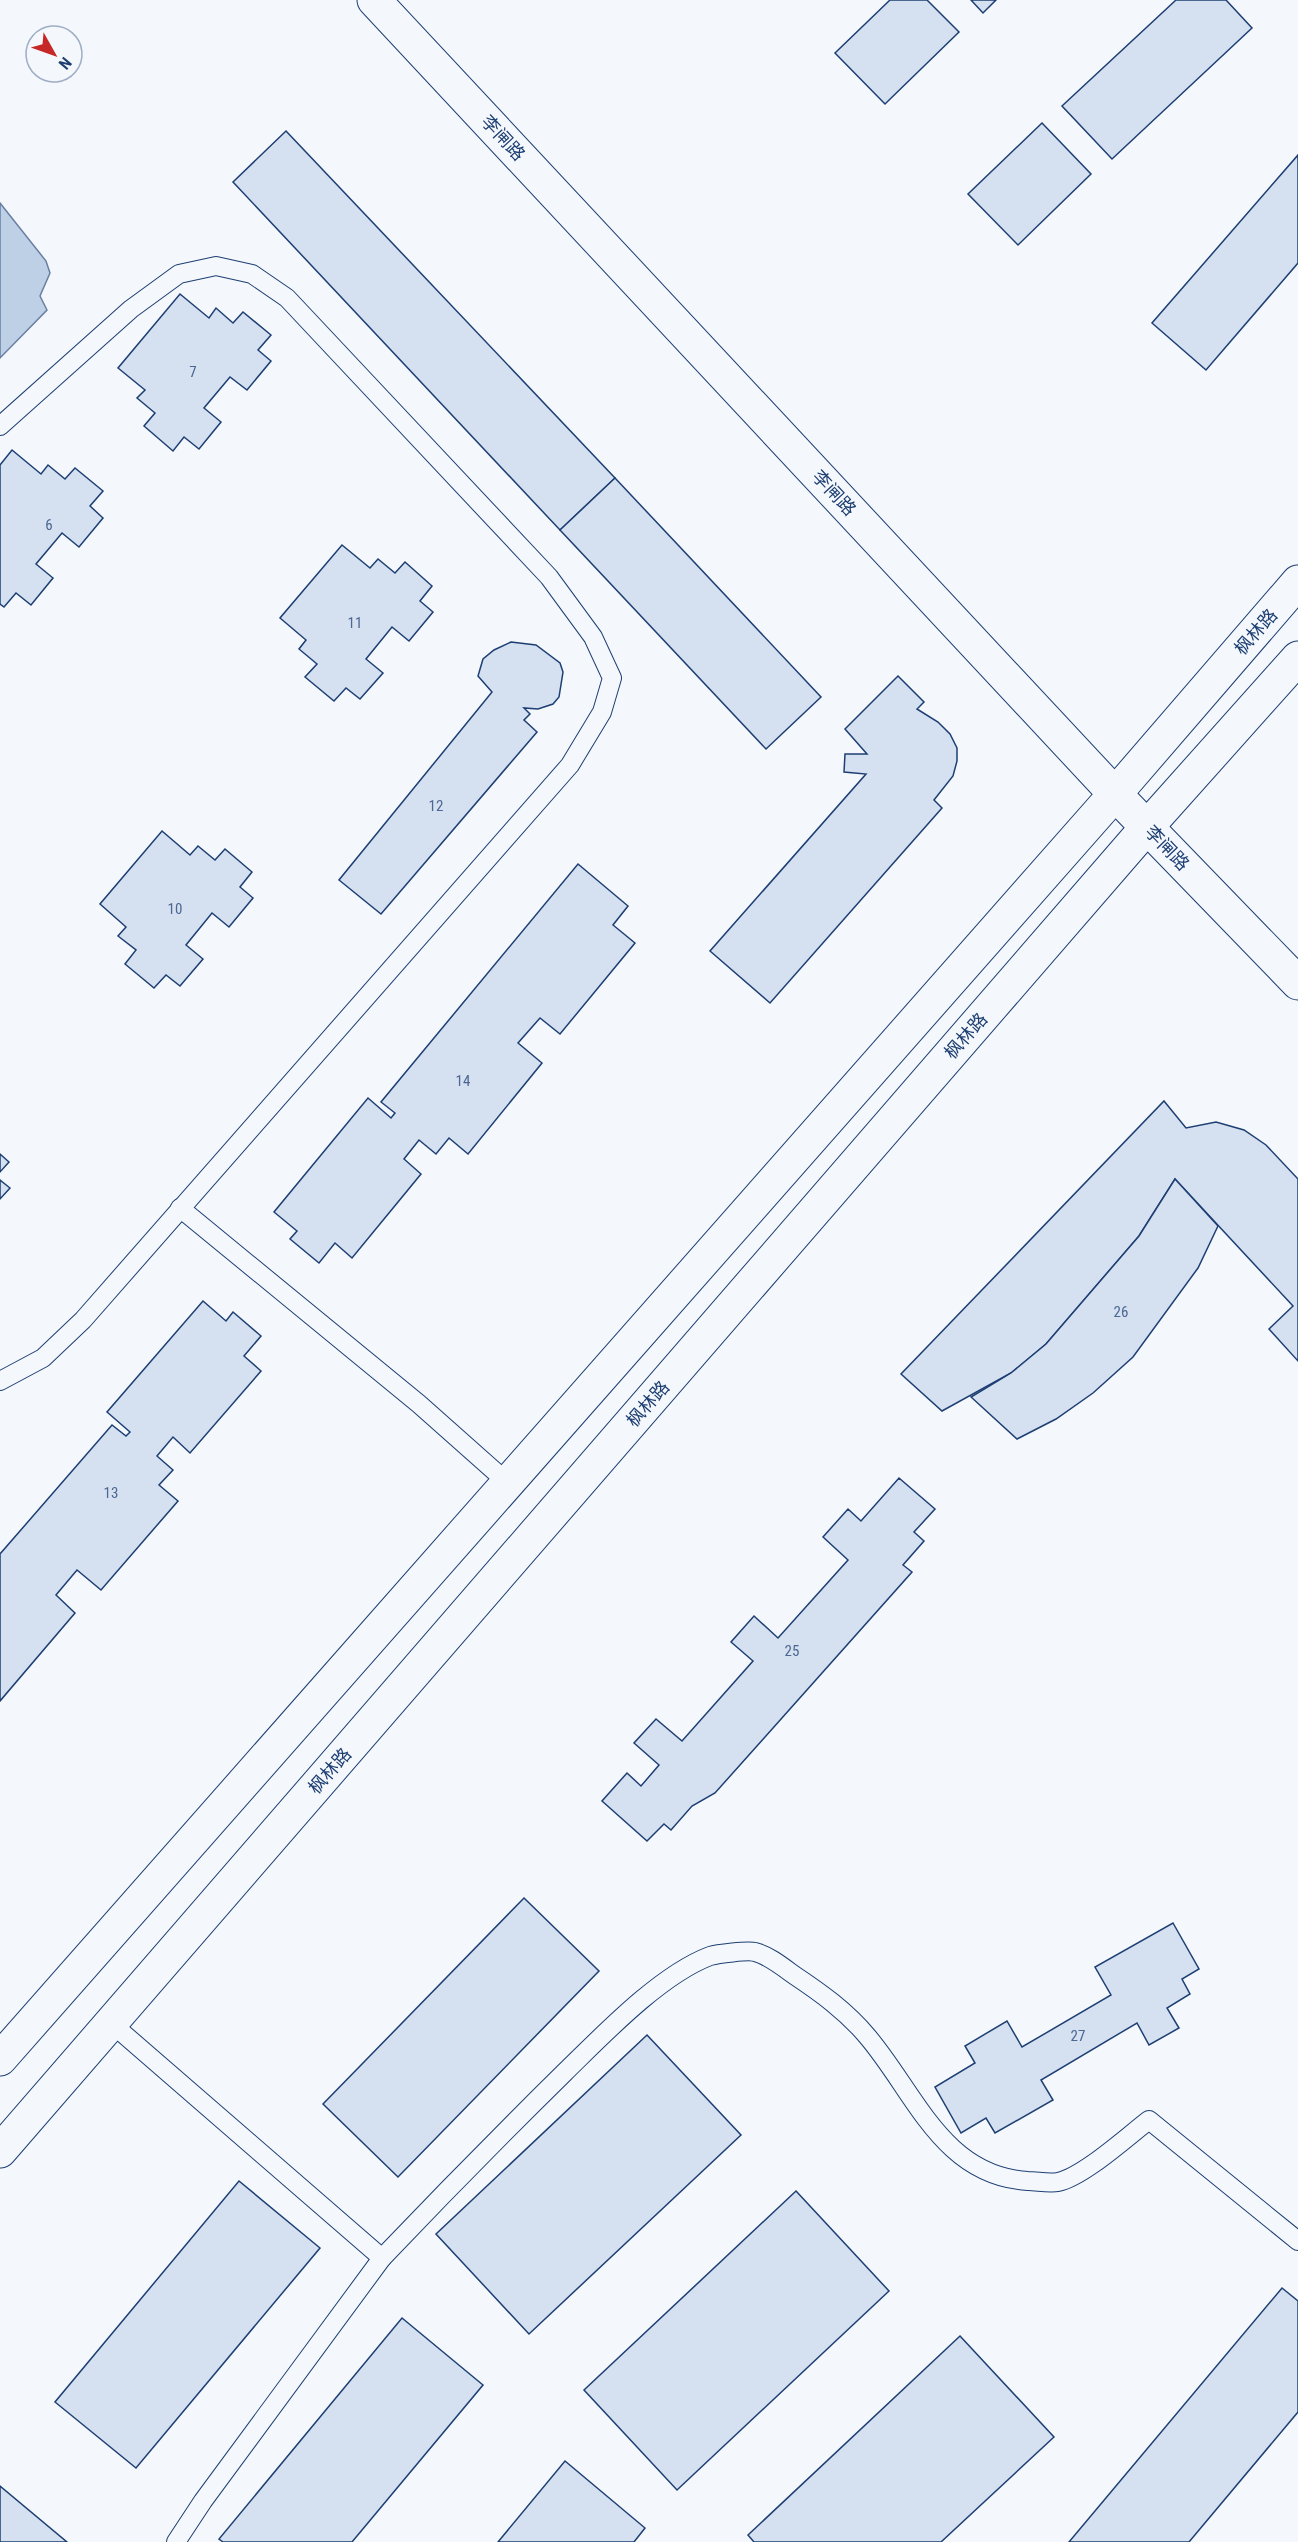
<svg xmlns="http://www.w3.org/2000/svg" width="1298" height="2542" font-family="'Roboto Condensed','Noto Sans SC',sans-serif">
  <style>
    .water { fill: #bed0e5; stroke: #687fa3; stroke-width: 1.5 }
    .building { fill: #d5e0f0; stroke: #1d3f73; stroke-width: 1.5 }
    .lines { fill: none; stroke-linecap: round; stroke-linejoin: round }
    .lane-casing { stroke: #1d3f73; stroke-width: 20 }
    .secondary-casing { stroke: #1d3f73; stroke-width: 35 }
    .primary-casing { stroke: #1d3f73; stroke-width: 35 }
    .lane { stroke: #f4f7fb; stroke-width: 18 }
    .secondary { stroke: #f4f7fb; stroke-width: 33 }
    .primary { stroke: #f4f7fb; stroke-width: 33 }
    .labels { text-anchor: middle; stroke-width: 4.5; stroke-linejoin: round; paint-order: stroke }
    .number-label { font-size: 15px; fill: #4b6792 }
    .street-label { font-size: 18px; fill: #1d3f73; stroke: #f4f7fb }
  </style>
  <rect width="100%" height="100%" fill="#f4f7fb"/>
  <polygon class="water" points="0,203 46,261 50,273 40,296 47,310 0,358"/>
  <g class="building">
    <polygon points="890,0 927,0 959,32 885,104 835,53"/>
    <polygon points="971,0 996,0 983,13"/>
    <polygon points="1176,0 1226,0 1252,28 1112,159 1062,106"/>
    <polygon points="1042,123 1091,174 1018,245 968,194"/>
    <polygon points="286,131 615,478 560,530 233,182"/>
    <polygon points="1298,155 1298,263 1206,370 1152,323"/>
    <polygon points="180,294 209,318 216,308 233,323 243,312 271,335 258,350 271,361 247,390 230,377 204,408 221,422 199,449 184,437 173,451 144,426 155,413 137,398 145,390 118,368"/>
    <polygon points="12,450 41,474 48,465 65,479 75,468 103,491 90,506 103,518 79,547 62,533 36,564 53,578 31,605 16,593 4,607 0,604 0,465"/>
    <polygon points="615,478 821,697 766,749 560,530"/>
    <polygon points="342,545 370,568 378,559 395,573 405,562 432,586 420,601 433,612 409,641 392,627 366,659 383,673 360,699 346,688 334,701 305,677 317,664 299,649 306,640 280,618"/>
    <polygon points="511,642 536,645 560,663 563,672 559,697 553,704 538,709 524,708 530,714 524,720 537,732 381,914 339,880 492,692 478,676 483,659 494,650"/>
    <polygon points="898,676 924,702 917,709 938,722 950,734 957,748 957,761 953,776 934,800 942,808 770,1003 710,951 866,774 844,772 845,754 867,754 845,729"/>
    <polygon points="162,831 190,855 198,846 215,860 225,849 252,872 240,887 253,898 229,927 212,913 186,945 203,959 180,986 166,975 154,988 125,964 136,950 118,936 126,927 100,904"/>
    <polygon points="578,864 628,906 613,925 635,943 560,1034 540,1018 518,1043 542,1063 468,1154 449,1138 436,1154 419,1140 404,1159 421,1174 352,1258 335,1243 319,1263 290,1239 297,1231 274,1212 368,1098 391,1118 395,1113 381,1102"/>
    <polygon points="1164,1101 1186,1128 1216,1122 1244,1130 1266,1145 1298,1179 1298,1361 1269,1329 1293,1306 1175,1179 1139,1236 1046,1344 1011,1373 942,1411 901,1374"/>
    <polygon points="0,1154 9,1162 0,1172"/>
    <polygon points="1175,1179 1218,1226 1198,1268 1133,1357 1093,1393 1056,1419 1017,1439 971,1397 1011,1373 1046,1344 1139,1236"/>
    <polygon points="0,1180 10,1188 0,1199"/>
    <polygon points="203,1301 226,1321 233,1312 261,1336 244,1356 261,1371 190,1453 173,1437 157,1456 173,1470 159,1485 178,1501 101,1590 77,1570 56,1595 75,1613 0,1701 0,1554 112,1425 126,1436 130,1432 107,1412"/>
    <polygon points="899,1478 935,1509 914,1532 924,1541 903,1565 912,1572 715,1793 692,1806 671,1830 664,1824 647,1841 602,1801 627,1773 641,1786 659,1765 634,1743 656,1719 682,1741 753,1661 731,1642 754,1616 778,1638 848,1560 823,1537 848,1509 861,1521"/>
    <polygon points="524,1898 599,1971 398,2177 323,2104"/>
    <polygon points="1173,1923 1199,1969 1182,1979 1190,1994 1167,2008 1179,2028 1149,2045 1137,2023 1041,2080 1053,2100 995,2133 986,2118 961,2133 935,2087 975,2063 965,2046 1007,2021 1022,2047 1111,1995 1095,1967"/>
    <polygon points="647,2035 741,2135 529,2334 436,2234"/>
    <polygon points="239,2181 320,2248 136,2468 55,2402"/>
    <polygon points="796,2191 889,2291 677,2490 584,2390"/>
    <polygon points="1282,2288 1298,2301 1298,2412 1189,2542 1069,2542"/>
    <polygon points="402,2318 483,2385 352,2542 223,2542 219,2539"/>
    <polygon points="960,2336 1054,2437 941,2542 754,2542 748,2535"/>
    <polygon points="565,2461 645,2528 634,2542 498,2542"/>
    <polygon points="0,2486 67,2542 0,2542"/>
  </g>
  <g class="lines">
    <g class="lane-casing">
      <g id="lane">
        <polyline points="0,426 131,309 179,274 216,266 252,274 287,298 549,577 593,637 612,678 602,712 570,765 83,1320 43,1358 0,1381"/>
        <polyline points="180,1208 419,1404 508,1483"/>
        <path d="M 111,2023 L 382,2258 C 442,2195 503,2133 565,2072 C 604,2034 660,1975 710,1956 C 717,1954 748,1950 755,1952 C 768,1955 783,1967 794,1975 C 821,1993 846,2011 867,2036 C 915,2092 942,2176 1028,2181 C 1037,2181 1049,2184 1058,2182 C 1083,2177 1128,2136 1149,2120 L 1298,2241"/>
        <polyline points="176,2542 203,2501 382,2258"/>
      </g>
    </g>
    <g class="secondary-casing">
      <polyline id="secondary" points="374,0 1115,794 1298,983"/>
    </g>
    <g class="primary-casing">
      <g id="primary">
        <polyline points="0,2059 1115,794 1298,582"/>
        <polyline points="0,2151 1147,827 1298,658"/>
      </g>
    </g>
    <use href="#lane" class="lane"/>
    <use href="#secondary" class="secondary"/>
    <use href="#primary" class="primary"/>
  </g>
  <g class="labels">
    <g class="number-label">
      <text x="193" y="377">7</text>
      <text x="49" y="530">6</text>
      <text x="355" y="628">11</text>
      <text x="436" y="811">12</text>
      <text x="175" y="914">10</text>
      <text x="463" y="1086">14</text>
      <text x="1121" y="1317">26</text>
      <text x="111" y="1498">13</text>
      <text x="792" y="1656">25</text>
      <text x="1078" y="2041">27</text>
    </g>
    <g class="street-label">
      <text transform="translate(503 138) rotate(47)" y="6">李闸路</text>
      <text transform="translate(834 493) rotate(47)" y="6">李闸路</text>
      <text transform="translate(1256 632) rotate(-49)" y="6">枫林路</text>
      <text transform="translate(1167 848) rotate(46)" y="6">李闸路</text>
      <text transform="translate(966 1036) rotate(-49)" y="6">枫林路</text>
      <text transform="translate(648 1404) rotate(-49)" y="6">枫林路</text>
      <text transform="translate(330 1771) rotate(-49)" y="6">枫林路</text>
    </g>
  </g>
  <g transform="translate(54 54) rotate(130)"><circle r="28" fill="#f4f7fb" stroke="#9eadc5" stroke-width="1.5"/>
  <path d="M0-4.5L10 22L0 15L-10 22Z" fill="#c62828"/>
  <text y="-9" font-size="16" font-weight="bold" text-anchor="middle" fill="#1d3f73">N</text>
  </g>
</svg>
